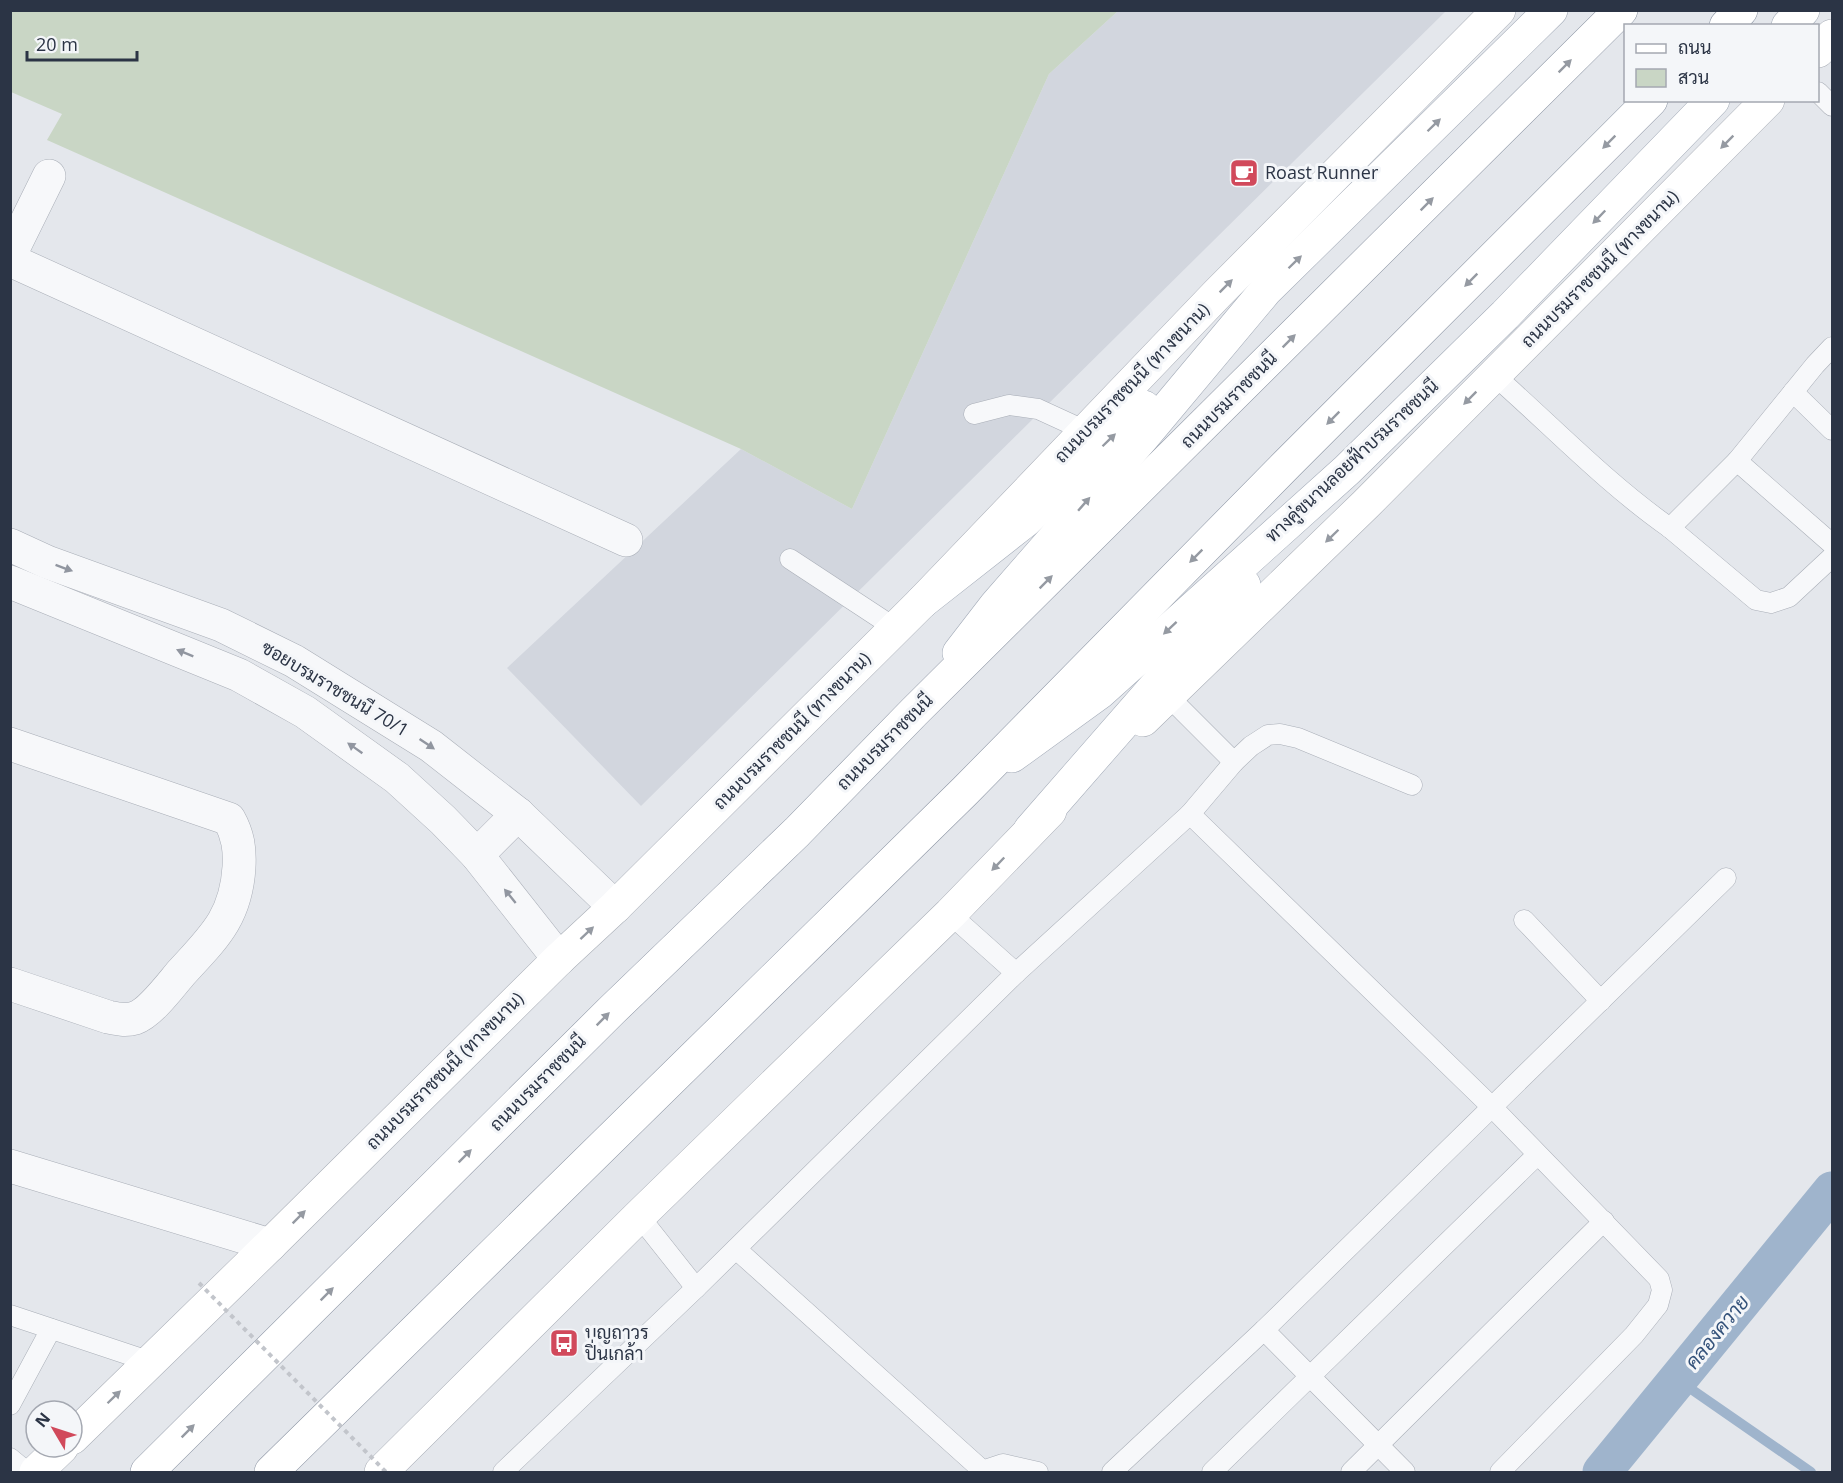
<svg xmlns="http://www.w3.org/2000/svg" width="1843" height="1483" font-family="'Open Sans',Sarabun,sans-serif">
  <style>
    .built { fill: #d2d6de }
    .green { fill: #c9d6c5 }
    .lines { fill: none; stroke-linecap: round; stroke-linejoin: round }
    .stream { stroke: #9fb4cc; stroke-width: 10 }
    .canal { stroke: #9fb4cc; stroke-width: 39 }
    .lane-casing { stroke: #a9aeb7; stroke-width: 21 }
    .street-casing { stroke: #a9aeb7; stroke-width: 34 }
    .secondary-casing { stroke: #a9aeb7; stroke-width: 34 }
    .primary-casing { stroke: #a3abb8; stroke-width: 34 }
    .highway-casing { stroke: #8b94a3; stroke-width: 34 }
    .lane { stroke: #f7f8fa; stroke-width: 20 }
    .street { stroke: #f7f8fa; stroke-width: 33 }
    .secondary { stroke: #fff; stroke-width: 33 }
    .primary { stroke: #fff; stroke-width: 33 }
    .highway { stroke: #fff; stroke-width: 33 }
    .path-bridge { stroke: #c2c5cb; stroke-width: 4; stroke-dasharray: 4.5 4.5; stroke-linecap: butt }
    .oneway { fill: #959aa2 }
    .oneway2 { fill: #9196a0 }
    .labels { text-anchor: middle; stroke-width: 6; stroke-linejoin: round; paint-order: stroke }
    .poi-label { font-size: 18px; fill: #2b3445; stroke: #f4f6f9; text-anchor: start }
    .street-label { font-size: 18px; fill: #2b3445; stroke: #f4f6f9 }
    .water-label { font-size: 20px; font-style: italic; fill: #34527a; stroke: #f4f6f9 }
  </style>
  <rect width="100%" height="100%" fill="#e4e7ec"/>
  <polygon class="built" points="1118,11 1446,11 641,806 507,668 741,449 852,509 1049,74"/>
  <polygon class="green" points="11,10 1118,10 1118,11 1049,74 852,509 741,449 47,140 62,114 11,92"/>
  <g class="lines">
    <polyline class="stream" points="1678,1380 1811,1472"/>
    <polyline class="canal" points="1602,1472 1832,1191"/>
    <g class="lane-casing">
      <g id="lane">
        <polyline points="1818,92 1832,106"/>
        <path d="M 1494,375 C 1552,426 1606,483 1670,528 L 1737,461 L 1815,365 L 1832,347"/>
        <polyline points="1793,392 1832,430"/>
        <polyline points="974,414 1009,405 1038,409 1086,431"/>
        <polyline points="1737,461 1832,544"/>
        <polyline points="1670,528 1756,600 1771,603 1789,597 1832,557"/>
        <polyline points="790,559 895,628"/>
        <polyline points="1168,696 1234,762"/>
        <polyline points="1190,814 1493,1108 1659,1279 1662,1290 1658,1305 1634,1335 1500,1472"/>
        <polyline points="1524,920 1601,1001"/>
        <polyline points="1016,973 1190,814 1234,762 1251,746 1268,735 1280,734 1298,738 1412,785"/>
        <polyline points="639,1216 696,1288"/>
        <polyline points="736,1249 982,1470"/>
        <polyline points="10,1315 151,1362"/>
        <polyline points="1264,1330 1405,1472"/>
        <polyline points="10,1405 51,1329"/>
        <polyline points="10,1458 27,1472"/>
        <polyline points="503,1472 696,1288 1016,973 950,914"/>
        <polyline points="979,1472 1003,1464 1038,1472"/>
        <polyline points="1112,1472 1264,1330 1726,878"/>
        <polyline points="1212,1472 1537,1155"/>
        <polyline points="1351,1472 1604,1221"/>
      </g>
    </g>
    <g class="street-casing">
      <g id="street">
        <polyline points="10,255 49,176"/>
        <polyline points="10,260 626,540"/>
        <polyline points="10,545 47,562 221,625 294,661 431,746 518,814 615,907"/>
        <polyline points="10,582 239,675 305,712 397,778 443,820 477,855 559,959"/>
        <path d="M 10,744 L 229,819 C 238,835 240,849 239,867 C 236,918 213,938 181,973 C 170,986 150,1013 135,1018 C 126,1021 117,1019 108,1017 L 10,984"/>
        <polyline points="477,855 518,814"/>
        <polyline points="10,1166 270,1245"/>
      </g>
    </g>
    <g class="secondary-casing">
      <g id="secondary">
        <polyline points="1818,51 1832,36"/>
        <polyline points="1143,720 1365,505 1768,100"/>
        <polyline points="72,1438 270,1245 559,959 615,907 922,602 1217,294 1499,10"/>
        <polyline points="36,1472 62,1447"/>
        <polyline points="381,1472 639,1216 950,914 1050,811"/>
      </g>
    </g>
    <g class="primary-casing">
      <g id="primary">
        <polyline points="1788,26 1803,10"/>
        <polyline points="922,602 1025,521 1144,407"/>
        <polyline points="959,653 996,605 1143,437 1266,290 1551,10"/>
        <polyline points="1012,756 1099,693 1347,470 1505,315 1713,100"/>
        <polyline points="1030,830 1244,585"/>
      </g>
    </g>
    <g class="highway-casing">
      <g id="highway">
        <polyline points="1726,26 1741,10"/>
        <polyline points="147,1472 612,1010 797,832 914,712 1621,10"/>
        <polyline points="271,1472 965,791 1288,463 1651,100"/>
      </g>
    </g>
    <use href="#lane" class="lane"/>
    <use href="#street" class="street"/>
    <use href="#secondary" class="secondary"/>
    <use href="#primary" class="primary"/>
    <use href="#highway" class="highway"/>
    <polyline class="path-bridge" points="199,1283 386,1472"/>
  </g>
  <defs><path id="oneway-solid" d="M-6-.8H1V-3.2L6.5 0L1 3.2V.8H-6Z" transform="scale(1.5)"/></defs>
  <g class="oneway">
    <use href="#oneway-solid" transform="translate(1565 66) rotate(-45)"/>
    <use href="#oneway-solid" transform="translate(1434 125) rotate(-44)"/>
    <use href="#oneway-solid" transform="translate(1609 142) rotate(135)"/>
    <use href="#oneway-solid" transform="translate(1727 142) rotate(135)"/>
    <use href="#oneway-solid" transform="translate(1427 204) rotate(-45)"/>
    <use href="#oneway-solid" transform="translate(1599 217) rotate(134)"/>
    <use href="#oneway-solid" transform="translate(1295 262) rotate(-44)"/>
    <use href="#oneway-solid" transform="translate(1471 280) rotate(135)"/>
    <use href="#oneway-solid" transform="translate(1226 286) rotate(-45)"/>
    <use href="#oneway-solid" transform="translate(1289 341) rotate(-45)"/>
    <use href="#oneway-solid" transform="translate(1470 398) rotate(135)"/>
    <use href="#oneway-solid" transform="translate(1333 418) rotate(135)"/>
    <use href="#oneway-solid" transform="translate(1109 440) rotate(-44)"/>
    <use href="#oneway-solid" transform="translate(1084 504) rotate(-49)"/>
    <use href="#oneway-solid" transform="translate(1332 536) rotate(136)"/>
    <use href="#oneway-solid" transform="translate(1196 556) rotate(135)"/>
    <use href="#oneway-solid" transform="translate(1046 582) rotate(-45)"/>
    <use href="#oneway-solid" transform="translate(1170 628) rotate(137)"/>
    <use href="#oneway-solid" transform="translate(998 864) rotate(134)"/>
    <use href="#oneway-solid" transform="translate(587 933) rotate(-43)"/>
    <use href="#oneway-solid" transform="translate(603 1019) rotate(-45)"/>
    <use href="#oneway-solid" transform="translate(465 1156) rotate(-45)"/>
    <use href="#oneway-solid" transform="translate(299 1217) rotate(-45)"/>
    <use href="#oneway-solid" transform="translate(327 1294) rotate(-45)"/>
    <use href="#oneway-solid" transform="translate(114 1397) rotate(-44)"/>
    <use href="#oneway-solid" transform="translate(188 1431) rotate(-45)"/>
  </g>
  <g class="oneway2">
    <use href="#oneway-solid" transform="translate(64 568) rotate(20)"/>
    <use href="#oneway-solid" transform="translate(185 653) rotate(-158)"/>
    <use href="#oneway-solid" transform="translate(427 744) rotate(34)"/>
    <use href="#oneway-solid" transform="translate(355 748) rotate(-145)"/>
    <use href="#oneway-solid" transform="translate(510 896) rotate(-129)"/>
  </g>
  <defs>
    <g id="cafe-square" transform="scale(1.5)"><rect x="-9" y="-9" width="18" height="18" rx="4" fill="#d1495b" stroke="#f4f6f9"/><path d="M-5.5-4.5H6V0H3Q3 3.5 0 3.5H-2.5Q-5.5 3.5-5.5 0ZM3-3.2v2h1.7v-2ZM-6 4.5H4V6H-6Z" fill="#fff"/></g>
    <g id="bus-square" transform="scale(1.5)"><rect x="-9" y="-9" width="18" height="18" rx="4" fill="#d1495b" stroke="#f4f6f9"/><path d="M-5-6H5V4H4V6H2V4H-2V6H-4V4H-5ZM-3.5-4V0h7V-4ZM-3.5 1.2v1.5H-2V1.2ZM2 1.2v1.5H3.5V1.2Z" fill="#fff"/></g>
  </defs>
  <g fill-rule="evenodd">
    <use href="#cafe-square" x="1244" y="173"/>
    <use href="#bus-square" x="564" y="1343"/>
  </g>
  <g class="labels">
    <g class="poi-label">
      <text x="1265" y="179">Roast Runner</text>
      <text x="585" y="1339">บุญถาวร<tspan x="585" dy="21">ปิ่นเกล้า</tspan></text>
    </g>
    <g class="street-label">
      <text transform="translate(1600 269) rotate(-45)" y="6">ถนนบรมราชชนนี (ทางขนาน)</text>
      <text transform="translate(1132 383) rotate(-46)" y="6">ถนนบรมราชชนนี (ทางขนาน)</text>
      <text transform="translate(1229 400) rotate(-45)" y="6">ถนนบรมราชชนนี</text>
      <text transform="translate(1352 461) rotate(-43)" y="6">ทางคู่ขนานลอยฟ้าบรมราชชนนี</text>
      <text transform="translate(335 689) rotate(31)" y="6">ซอยบรมราชชนนี 70/1</text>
      <text transform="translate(792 731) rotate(-45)" y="6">ถนนบรมราชชนนี (ทางขนาน)</text>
      <text transform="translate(885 742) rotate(-45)" y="6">ถนนบรมราชชนนี</text>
      <text transform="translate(445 1071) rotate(-45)" y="6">ถนนบรมราชชนนี (ทางขนาน)</text>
      <text transform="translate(538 1083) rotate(-45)" y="6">ถนนบรมราชชนนี</text>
    </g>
    <g class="water-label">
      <text transform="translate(1717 1332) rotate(-51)" y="7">คลองควาย</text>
    </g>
  </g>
  <rect width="1843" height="1483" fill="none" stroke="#2b3445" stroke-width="24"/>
  <rect x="1624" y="24" width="195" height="78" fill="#f4f6f9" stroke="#a4a8b1" stroke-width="1.5"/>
  <rect x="1636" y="44" width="30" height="9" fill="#ffffff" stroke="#a4a8b1" stroke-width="1.5"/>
  <text x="1678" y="54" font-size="18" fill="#2b3445">ถนน</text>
  <rect x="1636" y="69" width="30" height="18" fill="#c9d6c5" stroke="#a4a8b1" stroke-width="1.5"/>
  <text x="1678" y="84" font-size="18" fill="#2b3445">สวน</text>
  <g transform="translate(54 1429) rotate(309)"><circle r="28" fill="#f4f6f9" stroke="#a4a8b1" stroke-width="1.5"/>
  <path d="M0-4.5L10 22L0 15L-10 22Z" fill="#d1495b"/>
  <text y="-9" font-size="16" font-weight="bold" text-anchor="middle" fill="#2b3445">N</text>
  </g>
  <path d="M27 51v9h110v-9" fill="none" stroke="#2b3445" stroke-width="3"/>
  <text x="36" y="51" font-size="18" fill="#2b3445" stroke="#f4f6f9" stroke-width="4.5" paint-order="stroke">20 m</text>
</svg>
